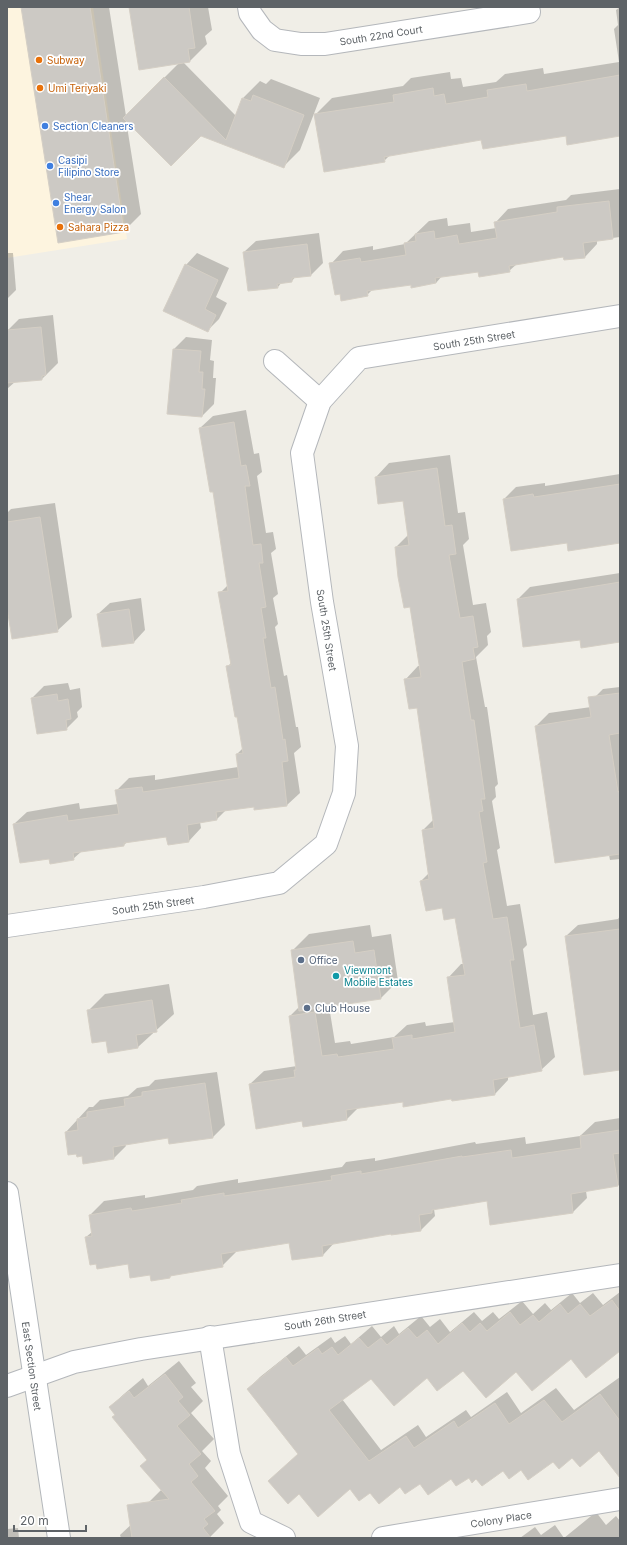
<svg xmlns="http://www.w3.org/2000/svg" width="627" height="1545" font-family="Inter,sans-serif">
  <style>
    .commercial { fill: #fdf4df }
    .shadow { fill: #0003 }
    .building { fill: #ccc9c4; stroke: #d5cfc5 }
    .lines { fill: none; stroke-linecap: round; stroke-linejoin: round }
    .street-casing { stroke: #b4b7bb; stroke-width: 24 }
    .secondary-casing { stroke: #b3b7bb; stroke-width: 24 }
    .street { stroke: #fff; stroke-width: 22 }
    .secondary { stroke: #fff; stroke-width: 22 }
    .food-dot { fill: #e8710a; stroke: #fff; stroke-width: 1.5 }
    .shop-dot { fill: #3f7fe0; stroke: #fff; stroke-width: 1.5 }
    .service-dot { fill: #5c6f8a; stroke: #fff; stroke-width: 1.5 }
    .culture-dot { fill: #0f9aa8; stroke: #fff; stroke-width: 1.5 }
    .labels { text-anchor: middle; stroke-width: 3.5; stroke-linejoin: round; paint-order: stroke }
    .street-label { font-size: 10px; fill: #5e6367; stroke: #fff }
    .food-label { font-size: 10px; fill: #c56008; stroke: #fff; text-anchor: start }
    .shop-label { font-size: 10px; fill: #366cbe; stroke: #fff; text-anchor: start }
    .service-label { font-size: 10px; fill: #4e5e75; stroke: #fff; text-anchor: start }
    .culture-label { font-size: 10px; fill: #0d838f; stroke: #fff; text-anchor: start }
  </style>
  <rect width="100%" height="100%" fill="#f0eee7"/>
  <polygon class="commercial" points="7,7 93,7 127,239 7,258"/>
  <g class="shadow">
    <polygon points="22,7 109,7 126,116 179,63 132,7 208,7 212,30 205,36 207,44 190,61 183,62 236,116 243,98 260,81 266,84 271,79 320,98 300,150 283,167 201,135 126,120 141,214 124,231"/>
    <polygon points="620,7 620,135 567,135 482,138 391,154 384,161 315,115 332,98 403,86 411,78 450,72 451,79 461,78 463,87 496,82 505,74 543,68 544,74 619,62 614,29 618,25 616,10"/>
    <polygon points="620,189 620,237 597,240 597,244 585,257 564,256 518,263 509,271 479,271 442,276 436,283 412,283 373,289 367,295 331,264 343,251 373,246 373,250 405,244 429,221 447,218 448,226 470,223 471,232 496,228 496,222 508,209 566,200 571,195"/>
    <polygon points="319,233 323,263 311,275 296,276 292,281 282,282 278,287 244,252 256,241"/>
    <polygon points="7,253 13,253 16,290 7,299"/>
    <polygon points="197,253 229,268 216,297 227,303 219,319 207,331 186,265"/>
    <polygon points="53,315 58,363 42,379 16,381 7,389 7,392 7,331 19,319"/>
    <polygon points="186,337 212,340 210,360 214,361 213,378 216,378 214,404 202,416 168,413 174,349"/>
    <polygon points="246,410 254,454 259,453 262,472 257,476 266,533 273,532 276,549 271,553 278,594 273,598 278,624 275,627 284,676 287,675 296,727 298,727 301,747 294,753 300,793 287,805 255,809 255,806 227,809 217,819 200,822 201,828 189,841 168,844 167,836 127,842 124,845 82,851 73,859 50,858 14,824 27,812 79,803 80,809 118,804 116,791 129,778 155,775 155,780 238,767 237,754 243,748 228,666 231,663 220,593 228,585 214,491 200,428 213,416"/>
    <polygon points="450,455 458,513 465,512 469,539 463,545 473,605 486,603 491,632 487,636 488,645 476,657 485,707 487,707 498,784 495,787 496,797 492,801 500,848 497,850 507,906 520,904 527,945 523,949 533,1015 547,1012 555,1057 541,1070 508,1076 508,1080 495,1094 403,1101 359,1107 347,1119 303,1120 250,1084 264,1071 297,1066 290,1016 300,1006 292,951 309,934 370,925 372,937 391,934 398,981 381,998 329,1006 335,1043 350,1041 351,1044 394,1037 407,1025 425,1022 426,1026 455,1022 448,978 461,964 464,964 456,916 443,907 421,881 429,873 423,830 434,819 418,707 405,680 418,666 421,666 410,606 396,547 408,535 404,500 379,503 376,477 389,463"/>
    <polygon points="620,474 620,542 568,542 504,499 516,487 545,483 545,486"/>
    <polygon points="55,503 72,617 57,631 7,608 7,513 11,509"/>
    <polygon points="620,573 620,635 581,639 518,599 530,587"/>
    <polygon points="141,598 145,630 134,642 98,614 110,603"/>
    <polygon points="68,683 70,690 80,688 82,707 77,712 78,717 66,729 32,698 44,686"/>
    <polygon points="620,687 620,859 610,860 609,855 536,726 549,713 591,707 590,702 603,689"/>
    <polygon points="620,916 620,1069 566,936 578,925 618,919"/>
    <polygon points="169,984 174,1014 138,1047 107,1040 88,1011 105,994"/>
    <polygon points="217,1072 225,1125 213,1137 169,1137 125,1144 126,1146 114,1158 84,1162 83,1155 66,1132 89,1107 93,1107 100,1100 128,1096 137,1088 149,1086 155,1080"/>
    <polygon points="620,1118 620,1185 586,1191 587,1198 573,1212 488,1200 434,1209 435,1216 421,1230 392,1234 392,1233 335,1242 323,1255 290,1242 236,1250 236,1252 222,1266 172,1275 170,1277 151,1274 129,1263 86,1237 92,1232 90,1215 104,1201 145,1195 145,1198 193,1190 197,1186 238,1179 238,1183 342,1167 346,1162 375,1158 375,1161 475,1142 476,1144 525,1137 526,1144 580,1136 595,1122"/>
    <polygon points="620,1292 620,1350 571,1358 516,1370 463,1369 427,1377 372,1378 342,1399 381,1450 418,1425 426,1437 466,1410 471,1417 507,1392 521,1413 556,1388 574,1410 620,1377 620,1462 600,1449 521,1469 504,1470 477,1478 469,1476 452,1478 370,1492 350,1488 299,1493 269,1481 299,1454 248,1389 260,1377 299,1346 306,1355 331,1337 335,1343 345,1336 351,1344 372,1326 381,1337 394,1326 399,1334 421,1316 430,1327 440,1319 450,1332 474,1312 482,1321 493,1312 499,1319 522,1301 533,1314 545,1303 551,1310 572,1293 580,1303 593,1293 603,1305"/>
    <polygon points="179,1361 196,1383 191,1387 203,1401 191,1413 214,1439 202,1451 211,1461 205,1468 228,1496 218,1506 221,1510 217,1514 224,1523 209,1538 121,1538 120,1535 135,1521 148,1503 162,1489 148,1460 110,1407 124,1394 143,1378 148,1386"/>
    <polygon points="596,1512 606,1525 616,1516 620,1521 620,1538 564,1538"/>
    <polygon points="555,1525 564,1538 520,1538 535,1527 541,1535"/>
    <polygon points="18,1528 19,1538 7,1538 7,1529"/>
  </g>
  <g class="building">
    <polygon points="21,7 90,7 124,232 58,243"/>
    <polygon points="129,7 189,7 195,48 188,49 190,62 139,70"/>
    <polygon points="620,75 620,136 567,145 566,136 483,149 481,140 384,157 385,162 324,172 314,114 394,102 393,95 433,88 434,96 444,94 446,104 488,97 487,90 526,84 527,91"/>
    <polygon points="164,77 226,140 242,98 251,101 253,95 304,115 284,168 201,136 171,166 123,118"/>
    <polygon points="609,201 613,239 583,243 585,258 564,260 563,257 509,266 510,272 479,277 478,272 435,278 436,283 411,288 411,285 367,291 368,296 341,301 340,294 335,295 329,263 360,258 361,262 406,255 404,243 416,241 415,234 434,231 435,239 457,235 459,244 497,238 494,222 557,212 557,207"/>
    <polygon points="307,244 311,276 292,278 292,282 277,284 278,288 248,291 243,252"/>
    <polygon points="185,264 218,280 205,309 216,315 208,332 163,311"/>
    <polygon points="41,327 46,375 42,376 42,380 7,383 7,330"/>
    <polygon points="173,349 201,351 199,372 203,372 202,389 205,389 202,417 167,414"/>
    <polygon points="234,422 241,466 246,465 250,486 245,486 253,545 261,544 263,563 259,563 266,607 261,608 266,638 263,638 271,688 275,687 283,740 285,739 288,761 282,762 287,806 254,810 254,807 216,812 217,820 187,825 189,842 168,845 166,837 124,843 124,846 73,853 74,860 50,864 49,859 20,863 13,824 67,815 68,821 119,814 115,790 142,787 143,792 239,778 236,754 243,753 237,717 235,717 226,666 231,665 218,592 228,591 213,492 210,492 199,428"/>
    <polygon points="437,468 445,526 452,525 456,554 449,555 460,618 473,616 478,647 473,648 475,659 462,662 471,720 474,720 485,799 481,799 483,811 479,812 487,862 483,863 493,919 507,917 514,960 510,960 520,1028 534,1025 542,1071 493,1080 495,1095 452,1101 451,1099 403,1107 403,1102 346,1110 347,1120 303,1127 302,1121 256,1129 249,1084 295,1077 294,1070 296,1070 289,1016 315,1012 322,1056 337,1054 338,1057 394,1049 392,1038 412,1035 412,1039 455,1032 447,977 465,975 455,918 444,920 442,908 426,911 420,881 429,879 422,830 434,828 417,708 409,709 404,679 421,677 410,607 404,608 398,577 395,547 409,545 403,501 378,504 375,477"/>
    <polygon points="620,484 620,543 568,551 567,543 511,551 503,499 533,494 534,497"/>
    <polygon points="40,517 58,632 12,639 7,608 7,522"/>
    <polygon points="620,582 620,642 581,648 580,640 523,647 517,599"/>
    <polygon points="129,609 134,643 102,647 97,614"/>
    <polygon points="620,693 620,733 609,735 618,792 620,791 620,854 555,863 535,726 591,717 588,697"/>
    <polygon points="57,694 58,701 68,699 71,719 66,720 67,730 37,734 31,698"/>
    <polygon points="620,929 620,1070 584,1075 565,936"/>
    <polygon points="353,941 355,953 374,950 381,999 299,1011 291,950"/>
    <polygon points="152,1000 157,1032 136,1035 138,1048 108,1053 106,1041 92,1043 87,1010"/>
    <polygon points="205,1083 213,1138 169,1144 168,1138 113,1147 114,1159 83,1164 82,1156 77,1157 76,1154 68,1155 65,1132 78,1130 77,1119 87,1117 87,1112 125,1106 124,1099 142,1096 142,1092"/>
    <polygon points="620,1130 620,1153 613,1154 618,1186 571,1194 573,1213 490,1225 487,1201 432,1210 432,1213 419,1215 421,1231 391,1235 391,1234 322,1246 323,1256 292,1260 289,1243 221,1254 223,1267 170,1276 170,1278 151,1281 150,1275 130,1278 128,1264 97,1269 96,1264 90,1265 85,1237 92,1236 89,1215 131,1208 132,1211 182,1203 181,1200 224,1193 224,1196 332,1180 331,1176 361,1171 361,1174 462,1156 462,1157 511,1150 512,1158 581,1148 580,1136"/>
    <polygon points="612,1300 620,1311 620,1351 586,1378 571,1359 532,1391 516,1372 486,1398 463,1371 437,1391 427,1378 394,1406 371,1379 329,1410 369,1461 406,1436 414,1448 454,1421 458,1428 495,1403 509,1424 544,1400 562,1422 600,1394 620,1421 620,1478 599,1451 580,1467 572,1458 559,1469 553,1462 528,1480 521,1470 509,1479 503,1471 482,1486 476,1479 472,1483 469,1478 456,1486 451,1479 428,1495 420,1484 405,1494 400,1487 379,1504 370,1493 359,1501 350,1489 318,1517 299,1494 288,1504 268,1481 298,1454 247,1389 286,1357 293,1366 318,1348 322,1354 332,1347 338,1355 359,1338 368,1348 381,1338 387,1345 408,1328 417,1338 427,1330 438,1344 462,1323 470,1332 480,1323 487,1331 510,1312 520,1325 533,1315 539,1322 560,1304 568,1314 580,1304 590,1316"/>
    <polygon points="165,1374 183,1397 178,1401 190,1415 177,1426 201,1454 189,1464 198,1476 191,1482 215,1511 204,1519 208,1524 203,1528 211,1538 132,1538 127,1505 169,1499 140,1466 147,1460 112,1417 115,1415 109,1407 129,1391 134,1398"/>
  </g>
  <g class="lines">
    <g class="street-casing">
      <g id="street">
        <polyline points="249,7 250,13 262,30 275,40 301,44 325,44 529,12"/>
        <polyline points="275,361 320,401"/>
        <polyline points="7,926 204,897 279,883 326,844 344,793 347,746 322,602 302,453 320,401 359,358 620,316"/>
        <polyline points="210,1337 229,1454 251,1522 284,1538"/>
        <polyline points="7,1386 74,1362 141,1349 620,1275"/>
        <polyline points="383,1538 620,1499"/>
      </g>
    </g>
    <g class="secondary-casing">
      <polyline id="secondary" points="7,1193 59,1538"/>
    </g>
    <use href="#street" class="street"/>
    <use href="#secondary" class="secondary"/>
  </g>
  <g class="food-dot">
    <circle cx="39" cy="60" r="4"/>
    <circle cx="40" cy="88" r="4"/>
    <circle cx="60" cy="227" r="4"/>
  </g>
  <g class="shop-dot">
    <circle cx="45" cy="126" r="4"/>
    <circle cx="50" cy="166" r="4"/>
    <circle cx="56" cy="203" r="4"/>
  </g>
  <g class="service-dot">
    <circle cx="301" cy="960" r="4"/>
    <circle cx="307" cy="1008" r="4"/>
  </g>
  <circle class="culture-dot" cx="336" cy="976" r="4"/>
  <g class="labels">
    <g class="street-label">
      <text transform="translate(381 35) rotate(-9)" y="4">South 22nd Court</text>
      <text transform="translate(474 340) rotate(-9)" y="4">South 25th Street</text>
      <text transform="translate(327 630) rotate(81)" y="4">South 25th Street</text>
      <text transform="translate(153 905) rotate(-8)" y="4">South 25th Street</text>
      <text transform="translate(325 1320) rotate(-9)" y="4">South 26th Street</text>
      <text transform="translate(32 1366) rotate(82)" y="4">East Section Street</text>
      <text transform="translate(501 1519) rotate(-9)" y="4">Colony Place</text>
    </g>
    <g class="food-label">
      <text x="47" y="64">Subway</text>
      <text x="48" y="92">Umi Teriyaki</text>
      <text x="68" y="231">Sahara Pizza</text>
    </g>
    <g class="shop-label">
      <text x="53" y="130">Section Cleaners</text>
      <text x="58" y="164">Casipi<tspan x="58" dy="12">Filipino Store</tspan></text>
      <text x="64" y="201">Shear<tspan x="64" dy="12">Energy Salon</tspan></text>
    </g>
    <g class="service-label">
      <text x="309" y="964">Office</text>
      <text x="315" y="1012">Club House</text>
    </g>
    <g class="culture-label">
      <text x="344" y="974">Viewmont<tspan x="344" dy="12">Mobile Estates</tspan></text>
    </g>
  </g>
  <rect width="627" height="1545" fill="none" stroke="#5e6367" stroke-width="16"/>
  <path d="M14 1525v6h72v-6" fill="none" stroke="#5e6367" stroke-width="2"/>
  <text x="20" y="1525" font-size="12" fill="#5e6367" stroke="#ffffff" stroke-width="3" paint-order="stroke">20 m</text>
</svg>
